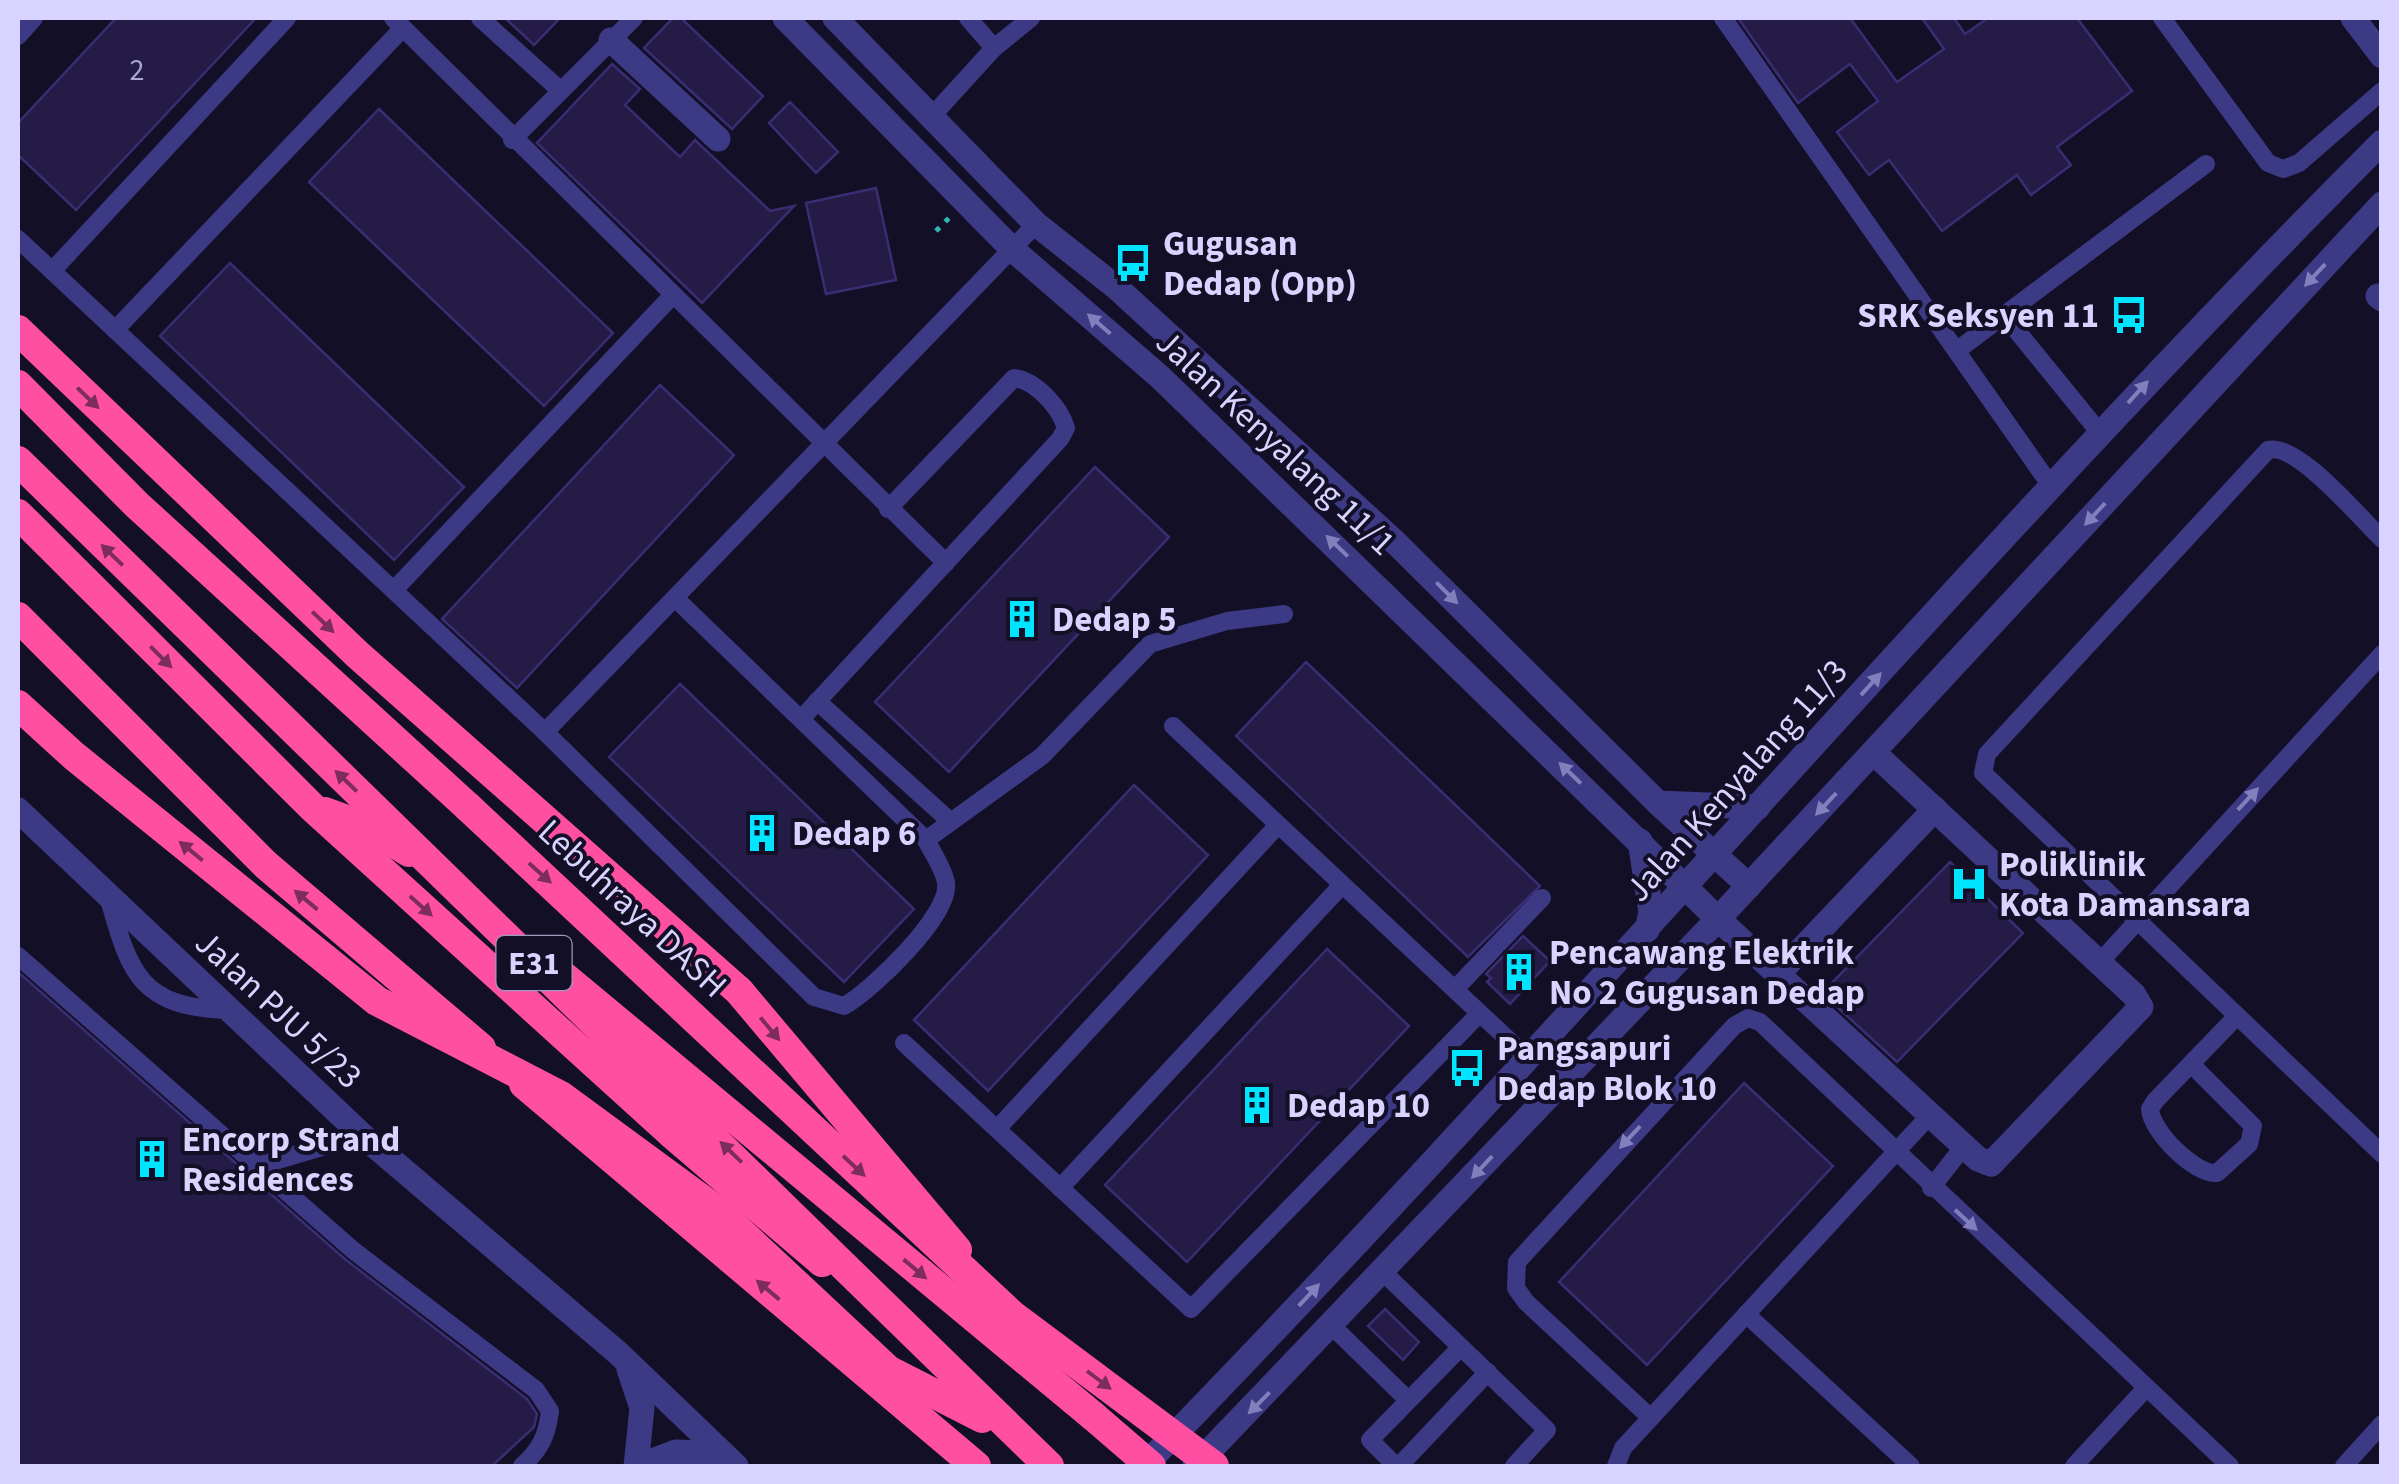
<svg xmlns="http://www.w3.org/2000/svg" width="2399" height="1484" font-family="'Source Sans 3',sans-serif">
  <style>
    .building { fill: #241b47; stroke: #3b2d73; stroke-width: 2.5 }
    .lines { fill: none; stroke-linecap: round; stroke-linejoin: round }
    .path { stroke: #2fb8b0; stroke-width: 5; stroke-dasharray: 5 8; stroke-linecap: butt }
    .service { stroke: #3d3a85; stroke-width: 18 }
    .minor { stroke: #3d3a85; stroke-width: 25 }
    .tertiary { stroke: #3d3a85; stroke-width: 25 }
    .motorway { stroke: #ff4fa3; stroke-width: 30 }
    .motorway-bridge { stroke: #ff4fa3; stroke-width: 30 }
    .oneway { fill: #837fbc }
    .oneway2 { fill: #7d2c5e }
    .labels { text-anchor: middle; stroke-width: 8; stroke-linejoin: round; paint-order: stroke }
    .number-label { font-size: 30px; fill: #aca6d1 }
    .shield { fill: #130f26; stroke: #9e99be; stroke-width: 2.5 }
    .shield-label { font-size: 32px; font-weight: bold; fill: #d9d4ff }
    .poi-label { font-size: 35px; font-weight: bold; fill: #d9d4ff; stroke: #130f26; text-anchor: start }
    .street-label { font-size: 35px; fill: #d9d4ff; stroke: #130f26 }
  </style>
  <rect width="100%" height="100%" fill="#130f26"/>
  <g class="building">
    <polygon points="116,18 256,18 76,210 18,155 18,123"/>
    <polygon points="505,18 560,18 534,45"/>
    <polygon points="673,18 681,18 763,96 732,129 644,48"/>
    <polygon points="1738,18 1850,18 1897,82 1944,49 1922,18 1954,18 1965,34 1988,18 2077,18 2132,91 2057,147 2071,165 2031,195 2017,175 1942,231 1889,160 1869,175 1837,132 1878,101 1850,64 1798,103"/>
    <polygon points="612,64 640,89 625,105 680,157 695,140 770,211 794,206 702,303 537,143"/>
    <polygon points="790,102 838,152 816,173 769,123"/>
    <polygon points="379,109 613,333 544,406 309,182"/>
    <polygon points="876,188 896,280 826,294 806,203"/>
    <polygon points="230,263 464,487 394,560 160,336"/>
    <polygon points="660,385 734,455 517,688 442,619"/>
    <polygon points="1095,467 1169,537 949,772 875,702"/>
    <polygon points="1306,662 1540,886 1468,957 1236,736"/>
    <polygon points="680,684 914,909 844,982 609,757"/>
    <polygon points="1134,785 1208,855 988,1091 914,1020"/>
    <polygon points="1950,862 2023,933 1897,1062 1822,993"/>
    <polygon points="1523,936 1550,961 1510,1004 1487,982 1491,978 1486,974"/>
    <polygon points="1327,949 1409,1026 1187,1262 1105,1185"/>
    <polygon points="18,972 346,1260 527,1399 537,1414 534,1427 492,1466 18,1466"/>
    <polygon points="1744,1083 1833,1166 1647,1365 1559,1282"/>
    <polygon points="1385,1309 1419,1342 1403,1360 1368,1326"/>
  </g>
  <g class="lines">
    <polyline class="path" points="936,231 949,218"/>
    <g class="service">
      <polyline points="393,18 946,563"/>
      <polyline points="480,18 561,91"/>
      <polyline points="968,18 994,48"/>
      <polyline points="1723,18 2051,486"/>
      <polyline points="2162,18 2268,163 2283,169 2299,163 2382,91"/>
      <polyline points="18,36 34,18"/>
      <polyline points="933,115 994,48 1031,18"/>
      <polyline points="512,140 634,18"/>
      <path d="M 18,239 L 545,732 L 814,997 L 844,1006 C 871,991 951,915 946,883 C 944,869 932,852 926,840 L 675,598"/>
      <polyline points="52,271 287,18"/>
      <polyline points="2004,315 2100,433"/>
      <polyline points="115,330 403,28"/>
      <polyline points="1959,349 2206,164"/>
      <path d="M 2382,539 C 2359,517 2297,442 2268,450 L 1987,754 L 1983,773 L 2382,1154"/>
      <polyline points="394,590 671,297"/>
      <polyline points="817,701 951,822"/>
      <path d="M 801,719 L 1060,439 L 1066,428 C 1060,407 1035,380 1014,378 L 888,509"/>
      <polyline points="1173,726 1530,1060"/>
      <polyline points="545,732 1036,224"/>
      <polyline points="926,840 1042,756 1150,644 1227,621 1284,614"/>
      <path d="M 109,899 C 130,976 142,1007 228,1010"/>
      <path d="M 18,956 L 354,1251 L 536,1390 L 550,1411 C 547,1435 541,1449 522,1466"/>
      <polyline points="2099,963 2382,654"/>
      <polyline points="1455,989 1542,898"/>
      <polyline points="904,1043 1191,1309 1479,1014"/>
      <path d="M 2191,1064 L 2253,1126 L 2249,1144 L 2217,1173 C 2195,1175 2151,1131 2150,1109 L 2155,1101 L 2236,1017"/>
      <polyline points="997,1129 1278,825"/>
      <polyline points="254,1167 362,1135"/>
      <polyline points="1060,1188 1342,885"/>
      <polyline points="1931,1188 1964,1146"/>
      <polyline points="1383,1272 1547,1430 1514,1466"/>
      <polyline points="1746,1314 1911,1466"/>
      <polyline points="1332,1326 1408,1400"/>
      <polyline points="1651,1418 1526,1302 1516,1288 1517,1262 1734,1026 1748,1018 1760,1022 2230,1466"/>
      <polyline points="1396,1466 1370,1440 1461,1347"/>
      <polyline points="1399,1466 1488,1372"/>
      <polyline points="1616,1466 1623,1448 1930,1115"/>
      <polyline points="2074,1466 2146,1388"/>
      <polyline points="2344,1466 2382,1424"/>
    </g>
    <g class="minor">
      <polyline points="785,18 1012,249 1160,377 1718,919 1978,1159 1991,1164 2141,1007 2134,995 1874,753"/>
      <polyline points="835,18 1036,224 1117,288 1397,544 1658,803 1749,886"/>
      <polyline points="2353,18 2382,56"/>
      <polyline points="611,40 718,139"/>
      <polyline points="2378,296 2382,299"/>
      <polyline points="18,810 362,1135 618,1353 736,1466"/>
      <polyline points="1779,973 1935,809"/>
      <polyline points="629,1369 642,1408 636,1466"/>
      <polyline points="639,1466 676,1452 722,1454"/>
    </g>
    <g class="tertiary">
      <polyline points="1658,803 1758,807"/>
      <polyline points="1640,841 1651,912 1647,930"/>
      <path d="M 1144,1466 C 1566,1034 1955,570 2382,142"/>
      <polyline points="1195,1466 1718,919 2382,204"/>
    </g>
    <g class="motorway">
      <polyline points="18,330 358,655 739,991 957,1250"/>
      <polyline points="18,385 137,505 468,807"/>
      <polyline points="18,514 313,808 671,1133 822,1262"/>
      <polyline points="18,617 266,865 481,1048"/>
      <polyline points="325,812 372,829 409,852"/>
      <polyline points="562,975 1093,1416"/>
      <polyline points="524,1084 976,1466"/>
    </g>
    <g class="motorway-bridge">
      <polyline points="18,461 1049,1466"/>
      <polyline points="18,705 74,756 377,1001 561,1096 719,1212 888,1370 982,1418"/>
      <polyline points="468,807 1012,1315 1214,1466"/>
      <polyline points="1093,1416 1151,1466"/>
    </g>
  </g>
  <defs><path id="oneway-solid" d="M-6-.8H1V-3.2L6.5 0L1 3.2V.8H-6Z" transform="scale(2.5)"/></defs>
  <g class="oneway">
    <use href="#oneway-solid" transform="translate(2315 275) rotate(133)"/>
    <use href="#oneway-solid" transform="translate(1099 324) rotate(-139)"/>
    <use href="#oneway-solid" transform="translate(2138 392) rotate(-48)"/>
    <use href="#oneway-solid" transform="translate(2095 514) rotate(133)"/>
    <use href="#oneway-solid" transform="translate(1337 546) rotate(-136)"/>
    <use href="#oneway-solid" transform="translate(1447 593) rotate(45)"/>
    <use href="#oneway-solid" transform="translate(1871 684) rotate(-48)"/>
    <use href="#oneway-solid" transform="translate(1570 773) rotate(-136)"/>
    <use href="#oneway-solid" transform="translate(2248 799) rotate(-47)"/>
    <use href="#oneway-solid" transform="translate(1826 804) rotate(133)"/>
    <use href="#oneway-solid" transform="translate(1630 1137) rotate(133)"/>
    <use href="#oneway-solid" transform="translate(1482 1167) rotate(133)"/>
    <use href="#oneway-solid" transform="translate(1966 1220) rotate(43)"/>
    <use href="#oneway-solid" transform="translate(1309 1295) rotate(-47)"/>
    <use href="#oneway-solid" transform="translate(1259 1403) rotate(135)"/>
  </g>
  <g class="oneway2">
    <use href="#oneway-solid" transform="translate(88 398) rotate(44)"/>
    <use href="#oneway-solid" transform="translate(112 555) rotate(-136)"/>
    <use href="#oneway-solid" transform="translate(323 622) rotate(44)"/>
    <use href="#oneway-solid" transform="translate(161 657) rotate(45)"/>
    <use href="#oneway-solid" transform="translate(346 781) rotate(-136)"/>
    <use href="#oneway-solid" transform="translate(191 851) rotate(-141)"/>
    <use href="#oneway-solid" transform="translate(540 873) rotate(42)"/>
    <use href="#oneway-solid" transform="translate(306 900) rotate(-140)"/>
    <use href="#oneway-solid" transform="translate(421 906) rotate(42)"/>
    <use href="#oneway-solid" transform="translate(770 1029) rotate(50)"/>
    <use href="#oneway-solid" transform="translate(731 1152) rotate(-136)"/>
    <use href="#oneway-solid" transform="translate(854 1166) rotate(43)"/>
    <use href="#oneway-solid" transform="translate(915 1269) rotate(40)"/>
    <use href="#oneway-solid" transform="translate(768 1290) rotate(-140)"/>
    <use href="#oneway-solid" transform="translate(1099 1380) rotate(37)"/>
  </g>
  <defs>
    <g id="bus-bare" transform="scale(3)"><path d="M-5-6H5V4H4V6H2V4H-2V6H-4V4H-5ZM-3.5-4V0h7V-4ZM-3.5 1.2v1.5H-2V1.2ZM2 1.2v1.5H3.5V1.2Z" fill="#00e5ff" stroke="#130f26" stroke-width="2.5" paint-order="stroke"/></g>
    <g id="building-bare" transform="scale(3)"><path d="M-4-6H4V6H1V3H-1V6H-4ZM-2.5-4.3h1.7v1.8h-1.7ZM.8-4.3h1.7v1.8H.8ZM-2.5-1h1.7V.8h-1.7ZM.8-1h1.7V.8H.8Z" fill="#00e5ff" stroke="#130f26" stroke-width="2.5" paint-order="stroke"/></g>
    <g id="hospital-bare" transform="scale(3)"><path d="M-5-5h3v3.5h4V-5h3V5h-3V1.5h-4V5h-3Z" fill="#00e5ff" stroke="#130f26" stroke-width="2.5" paint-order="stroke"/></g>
  </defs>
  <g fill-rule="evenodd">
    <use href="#bus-bare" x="1133" y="263"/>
    <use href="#bus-bare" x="2129" y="315"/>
    <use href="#building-bare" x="1022" y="619"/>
    <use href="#building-bare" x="762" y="833"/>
    <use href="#hospital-bare" x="1969" y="884"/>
    <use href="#building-bare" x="1519" y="972"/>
    <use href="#bus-bare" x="1467" y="1068"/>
    <use href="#building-bare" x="1257" y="1105"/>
    <use href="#building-bare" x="152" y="1159"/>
  </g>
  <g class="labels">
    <g class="number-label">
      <text x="137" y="80">2</text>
    </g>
    <rect class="shield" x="496.5" y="936" width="75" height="54" rx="8"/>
    <g class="shield-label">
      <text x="534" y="974">E31</text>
    </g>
    <g class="poi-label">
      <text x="1163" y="255">Gugusan<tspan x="1163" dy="40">Dedap (Opp)</tspan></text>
      <text x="2099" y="327" text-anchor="end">SRK Seksyen 11</text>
      <text x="1052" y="631">Dedap 5</text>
      <text x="792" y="845">Dedap 6</text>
      <text x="1999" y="876">Poliklinik<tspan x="1999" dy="40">Kota Damansara</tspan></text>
      <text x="1549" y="964">Pencawang Elektrik<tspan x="1549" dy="40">No 2 Gugusan Dedap</tspan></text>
      <text x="1497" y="1060">Pangsapuri<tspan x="1497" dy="40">Dedap Blok 10</tspan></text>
      <text x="1287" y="1117">Dedap 10</text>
      <text x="182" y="1151">Encorp Strand<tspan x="182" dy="40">Residences</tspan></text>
    </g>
    <g class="street-label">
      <text transform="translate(1276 442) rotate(43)" y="12">Jalan Kenyalang 11/1</text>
      <text transform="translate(1736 780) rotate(-48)" y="12">Jalan Kenyalang 11/3</text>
      <text transform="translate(633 908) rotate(43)" y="12">Lebuhraya DASH</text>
      <text transform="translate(279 1009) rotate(43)" y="12">Jalan PJU 5/23</text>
    </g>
  </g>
  <rect width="2399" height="1484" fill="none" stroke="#d9d4ff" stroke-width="40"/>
</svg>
